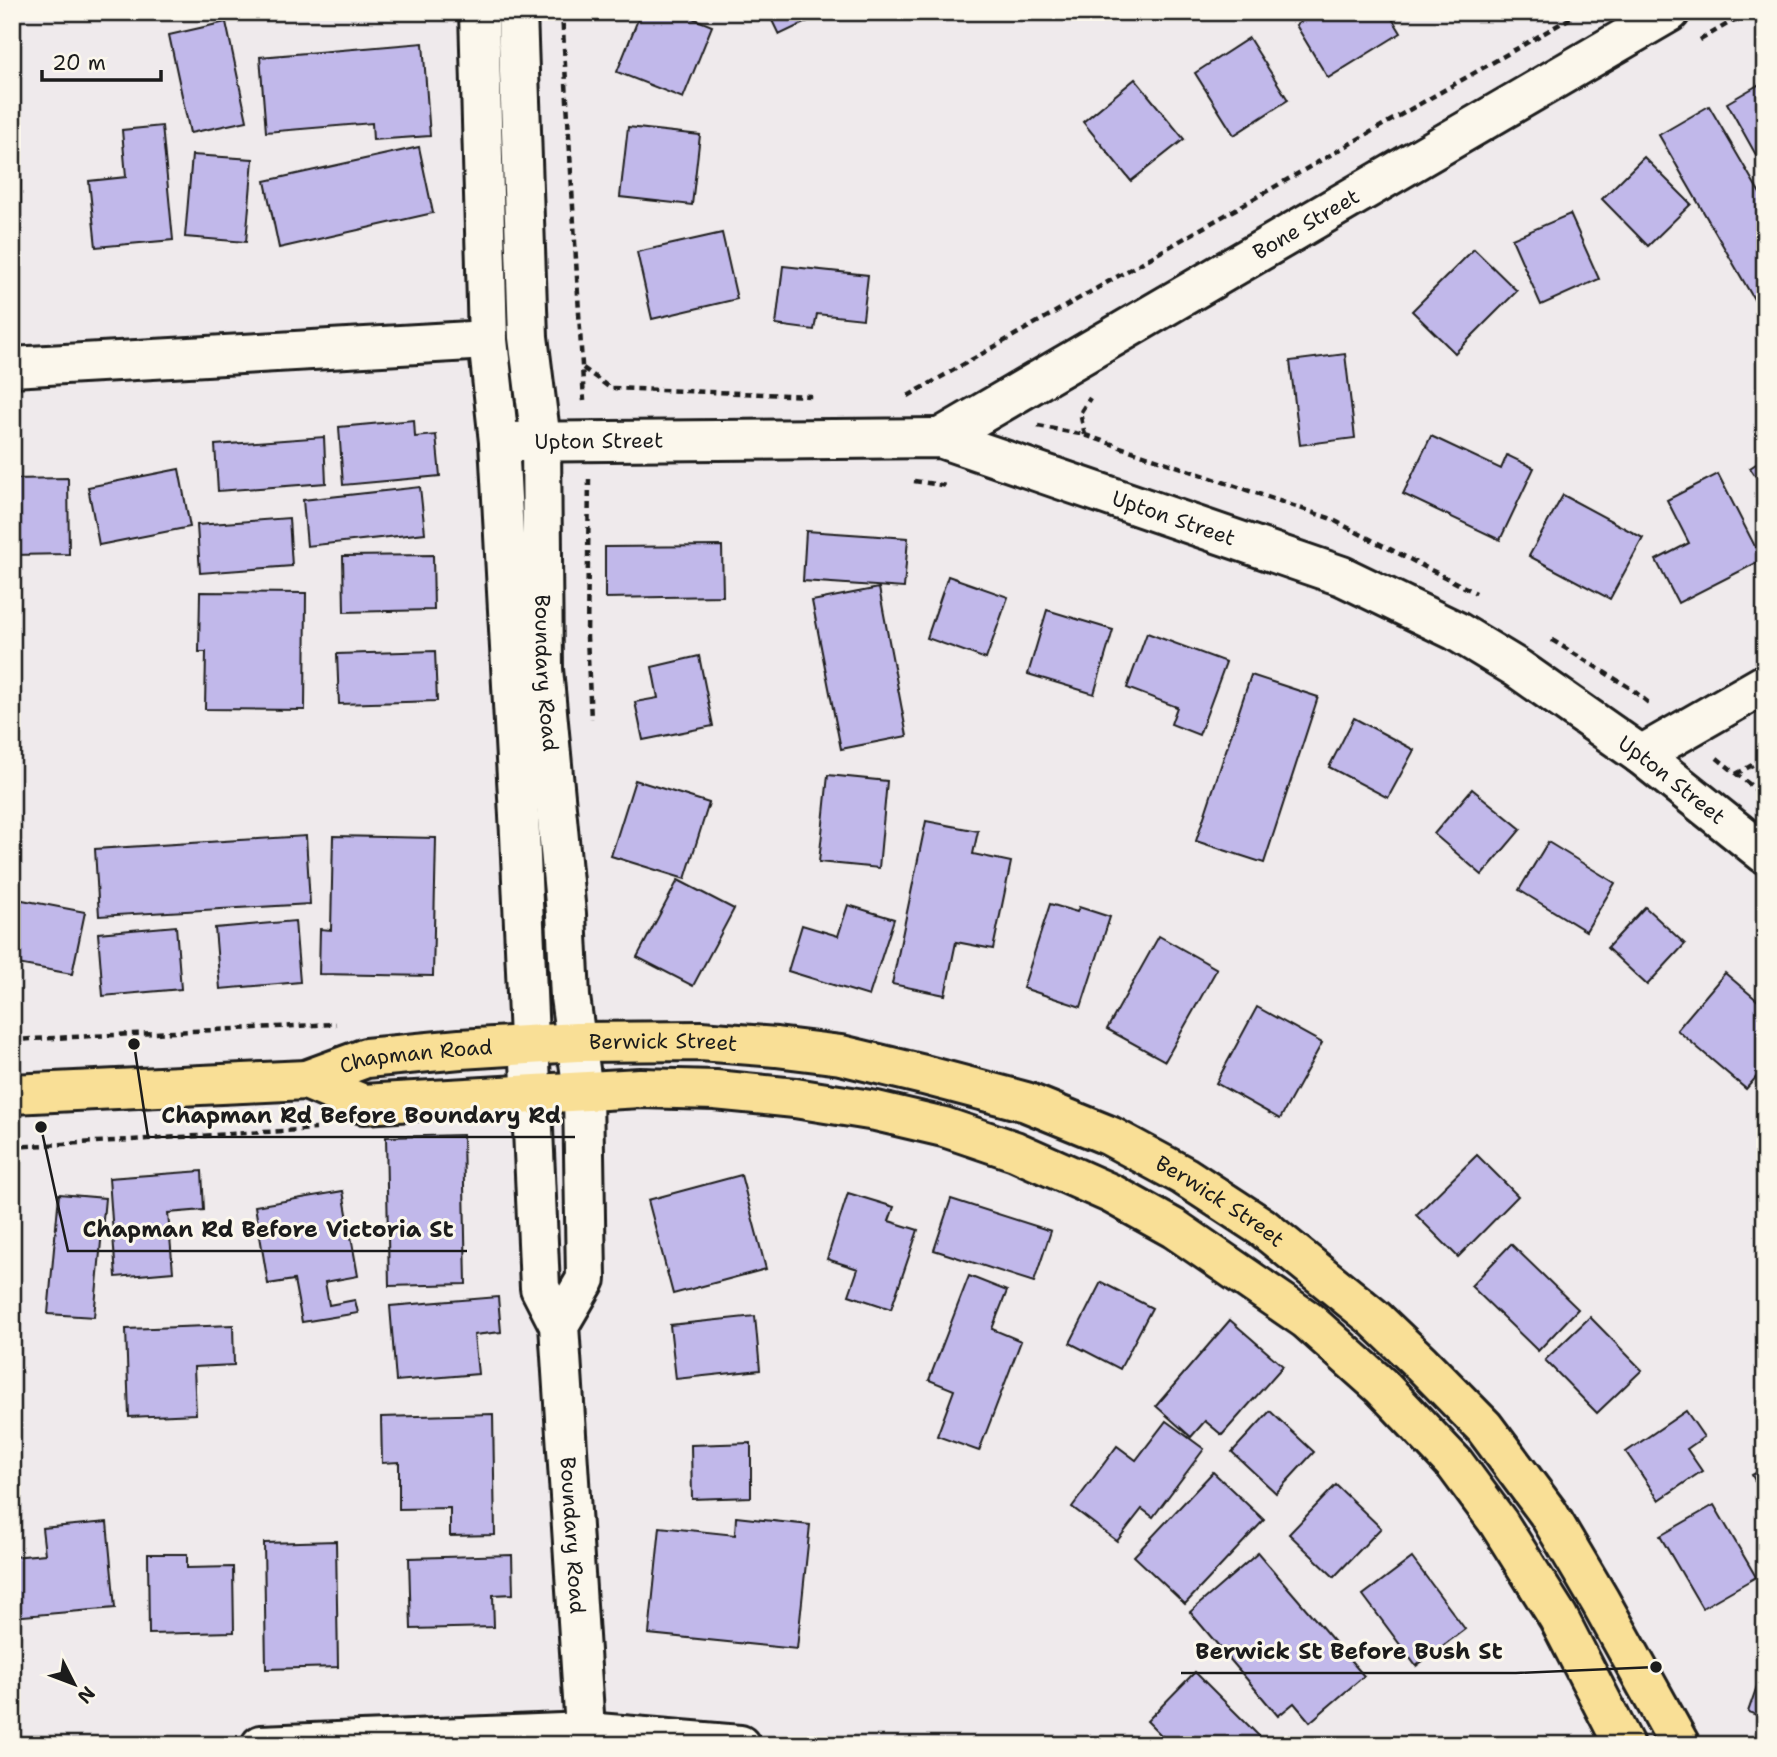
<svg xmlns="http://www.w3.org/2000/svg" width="1777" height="1757" font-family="'Shantell Sans',sans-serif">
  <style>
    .building { fill: #c1b8ea; stroke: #1c1c1c; stroke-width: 2 }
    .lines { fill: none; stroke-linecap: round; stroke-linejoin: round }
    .minor-casing { stroke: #1c1c1c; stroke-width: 44 }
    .major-casing { stroke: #1c1c1c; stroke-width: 44 }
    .path { stroke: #1c1c1c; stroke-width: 4.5; stroke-dasharray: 7 5; stroke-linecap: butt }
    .minor { stroke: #fbf7ec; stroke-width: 38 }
    .major { stroke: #f9df96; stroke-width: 38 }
    .labels { text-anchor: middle; stroke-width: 6; stroke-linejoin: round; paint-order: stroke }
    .street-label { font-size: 21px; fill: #1c1c1c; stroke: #fbf7ec }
    .leader { fill: none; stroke: #1c1c1c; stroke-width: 2.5 }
    .callout-dot { fill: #1c1c1c; stroke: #fbf7ec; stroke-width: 2.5 }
    .callout-label { font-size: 23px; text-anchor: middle; font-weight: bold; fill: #1c1c1c; stroke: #fbf7ec; stroke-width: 6; stroke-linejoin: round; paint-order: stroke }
  </style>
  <rect width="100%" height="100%" fill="#efeaec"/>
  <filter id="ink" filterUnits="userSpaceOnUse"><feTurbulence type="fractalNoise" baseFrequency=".0143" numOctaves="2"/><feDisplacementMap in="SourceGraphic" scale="14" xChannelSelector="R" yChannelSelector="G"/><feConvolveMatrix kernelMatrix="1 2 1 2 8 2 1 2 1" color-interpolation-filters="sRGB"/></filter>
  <g filter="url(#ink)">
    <g class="building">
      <polygon points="641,12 678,12 712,26 683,98 617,72"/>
      <polygon points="768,12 827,12 779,35"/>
      <polygon points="1316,12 1388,12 1401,33 1328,78 1296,25"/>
      <polygon points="226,22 247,121 190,133 169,35"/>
      <polygon points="1249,38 1288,100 1234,135 1195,73"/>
      <polygon points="423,43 430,136 373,140 372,123 266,132 260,57"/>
      <polygon points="1135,79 1184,139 1131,181 1083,122"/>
      <polygon points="1765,81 1765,171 1727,103"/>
      <polygon points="1709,106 1765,202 1765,295 1755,301 1659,135"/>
      <polygon points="162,126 173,240 96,247 89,181 126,177 122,130"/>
      <polygon points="628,127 700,135 692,205 620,197"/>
      <polygon points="419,147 433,213 279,248 265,181"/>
      <polygon points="12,150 21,150 20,257 12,257"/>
      <polygon points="192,155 253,159 246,242 185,237"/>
      <polygon points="1644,157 1691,204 1648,246 1602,199"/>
      <polygon points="1570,214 1599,279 1541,305 1512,239"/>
      <polygon points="722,233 737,299 652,319 637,252"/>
      <polygon points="1474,249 1517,291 1455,353 1412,311"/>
      <polygon points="783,266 868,275 863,319 817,314 814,330 776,325"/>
      <polygon points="1345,354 1355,438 1300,445 1290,361"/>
      <polygon points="414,420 415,437 436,435 440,476 343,485 339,427"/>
      <polygon points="1431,436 1501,469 1507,455 1534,468 1500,540 1403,494"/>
      <polygon points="324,437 326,483 218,491 215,445"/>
      <polygon points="1765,458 1765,490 1750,468"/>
      <polygon points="179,469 190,527 99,545 88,487"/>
      <polygon points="1718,474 1762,560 1678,603 1656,560 1689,543 1667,500"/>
      <polygon points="68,478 69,554 12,555 12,479"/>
      <polygon points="420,487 425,533 307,546 303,500"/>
      <polygon points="1563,495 1643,538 1610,599 1529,556"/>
      <polygon points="289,518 292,566 200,573 197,525"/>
      <polygon points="806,531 908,538 904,588 803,581"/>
      <polygon points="722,546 723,596 605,598 605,547"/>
      <polygon points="433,555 434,610 344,612 343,556"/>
      <polygon points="948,576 1008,597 986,659 927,638"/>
      <polygon points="879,588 907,736 841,749 812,601"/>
      <polygon points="200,592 306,593 305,710 205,709 206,652 199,652"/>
      <polygon points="1047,610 1113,630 1094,694 1028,674"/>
      <polygon points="1147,633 1226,662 1199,735 1171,724 1177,707 1127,688"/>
      <polygon points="435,651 437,701 339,704 337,654"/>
      <polygon points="699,656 713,726 643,740 635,702 658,698 652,667"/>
      <polygon points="1251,675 1318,697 1264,863 1196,841"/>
      <polygon points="1354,718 1414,750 1388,798 1329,767"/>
      <polygon points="828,775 887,781 879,868 819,862"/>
      <polygon points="635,780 709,803 685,879 611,856"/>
      <polygon points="1472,789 1521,829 1482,875 1434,834"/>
      <polygon points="926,821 978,831 973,854 1011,862 993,949 956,942 945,995 892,984"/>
      <polygon points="306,836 310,904 99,916 95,849"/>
      <polygon points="333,836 436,838 433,976 319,974 320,929 331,930"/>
      <polygon points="1548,842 1615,883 1586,931 1519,890"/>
      <polygon points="678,880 734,909 693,986 637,957"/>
      <polygon points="12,898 85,912 72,974 12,963"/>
      <polygon points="1050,904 1077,912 1079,907 1110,917 1081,1007 1023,988"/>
      <polygon points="848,905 894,919 869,996 788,971 802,925 838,936"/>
      <polygon points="1645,907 1685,944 1647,985 1607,948"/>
      <polygon points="295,921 300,982 220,989 215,928"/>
      <polygon points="176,926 181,989 103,996 98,933"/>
      <polygon points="1159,936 1217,969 1165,1061 1107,1029"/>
      <polygon points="1725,973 1765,1007 1765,1067 1746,1089 1677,1030"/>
      <polygon points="1257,1007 1322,1043 1280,1119 1216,1083"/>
      <polygon points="1765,1099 1765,1114 1757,1107"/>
      <polygon points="463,1135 466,1284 389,1286 386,1137"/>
      <polygon points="1477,1155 1518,1196 1458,1257 1416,1215"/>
      <polygon points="202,1171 204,1210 168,1213 173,1272 116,1277 109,1178"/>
      <polygon points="741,1175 766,1269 673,1294 648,1200"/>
      <polygon points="343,1191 358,1276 325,1282 329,1305 355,1300 358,1313 302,1322 294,1280 268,1284 255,1206"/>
      <polygon points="848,1193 894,1207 889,1221 918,1230 891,1309 849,1295 858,1269 827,1259"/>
      <polygon points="59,1194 105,1198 94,1317 48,1314"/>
      <polygon points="951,1199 1051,1231 1034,1282 934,1250"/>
      <polygon points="1511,1244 1578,1309 1538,1351 1471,1286"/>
      <polygon points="969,1276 1007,1291 992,1329 1021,1341 979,1451 937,1436 954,1390 929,1380"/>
      <polygon points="1101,1282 1152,1308 1120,1369 1070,1343"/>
      <polygon points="498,1297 501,1332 474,1335 478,1374 396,1381 390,1306"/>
      <polygon points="755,1316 760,1370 676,1379 670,1325"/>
      <polygon points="1590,1317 1642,1370 1597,1413 1545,1360"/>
      <polygon points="1230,1320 1283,1366 1222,1435 1205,1421 1191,1437 1156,1406"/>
      <polygon points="233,1325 234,1365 194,1367 196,1414 129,1417 126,1329"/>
      <polygon points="1270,1411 1314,1452 1276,1493 1232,1452"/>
      <polygon points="1686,1411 1704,1437 1687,1449 1702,1471 1659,1500 1626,1452"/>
      <polygon points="493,1414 495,1535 450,1536 450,1508 399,1509 399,1462 382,1463 381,1417"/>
      <polygon points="1166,1421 1204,1449 1153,1517 1142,1509 1117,1541 1072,1507 1117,1446 1136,1460"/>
      <polygon points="751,1443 751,1497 692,1499 691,1445"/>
      <polygon points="1765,1468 1765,1501 1752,1475"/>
      <polygon points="1213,1472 1264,1520 1185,1604 1134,1556"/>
      <polygon points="1336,1485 1381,1528 1334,1577 1289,1534"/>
      <polygon points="1714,1505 1756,1577 1702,1608 1660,1536"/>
      <polygon points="736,1517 810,1525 797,1649 649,1634 660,1527 735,1535"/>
      <polygon points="107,1522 115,1608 12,1617 12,1557 45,1554 42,1528"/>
      <polygon points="336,1541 338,1667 266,1669 264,1543"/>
      <polygon points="1258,1553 1364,1676 1310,1722 1294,1703 1278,1716 1190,1612"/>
      <polygon points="148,1554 187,1554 187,1568 233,1567 234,1632 149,1634"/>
      <polygon points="512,1555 513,1594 493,1595 494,1627 411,1629 409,1558"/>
      <polygon points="1412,1558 1465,1629 1416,1666 1363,1595"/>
      <polygon points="1765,1663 1765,1718 1748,1712"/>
      <polygon points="1195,1672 1268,1745 1171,1745 1147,1721"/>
    </g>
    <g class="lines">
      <g class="minor-casing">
        <g id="minor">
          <path id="s1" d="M 479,12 L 488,340 L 499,442 L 520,834 L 540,1288 L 559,1325 L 586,1745"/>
          <path id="s2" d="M 517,12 L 528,337 L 541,441 L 543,669 L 566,914 L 570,997 L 583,1091 L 586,1279 L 559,1325"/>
          <polyline points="12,367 488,340"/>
          <path id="s3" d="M 940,438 L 1670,12"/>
          <path id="s4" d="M 499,442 L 940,438 L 1342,576 L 1456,631 L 1517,668 L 1641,755 L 1765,854"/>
          <polyline points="1641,755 1765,684"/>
          <polyline points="261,1745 586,1732 740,1745"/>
        </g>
      </g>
      <g class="major-casing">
        <g id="major">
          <polyline points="306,1080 363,1104 640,1088 715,1090 795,1098 876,1111 944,1127 1015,1151 1112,1194 1175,1229 1307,1320 1381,1386 1455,1464 1498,1522 1558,1617 1624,1745"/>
          <path id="s5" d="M 12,1094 L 306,1080 L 366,1058 L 460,1049 L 577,1042 L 701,1041 L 776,1047 L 841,1055 L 924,1075 L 1026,1102 L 1110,1136 L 1184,1176 L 1262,1227 L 1374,1318 L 1421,1363 L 1484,1427 L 1548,1513 L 1600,1601 L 1680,1745"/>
        </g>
      </g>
      <g class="path">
        <polyline points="562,12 584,401"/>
        <polyline points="1700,40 1748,12"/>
        <polyline points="583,368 610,388 813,396"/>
        <polyline points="908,396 1581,12"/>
        <polyline points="1038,426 1085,435 1080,413 1090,398"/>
        <polyline points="1085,435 1329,518 1476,593"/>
        <polyline points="589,479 587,637 591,719"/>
        <polyline points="914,481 947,486"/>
        <polyline points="1552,640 1630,688 1650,704"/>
        <polyline points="1717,758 1765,797"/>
        <polyline points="1736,774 1765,758"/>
        <polyline points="12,1040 336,1024"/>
        <polyline points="12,1147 316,1129"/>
      </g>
      <use href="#minor" class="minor"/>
      <use href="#major" class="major"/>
    </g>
  </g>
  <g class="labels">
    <g class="street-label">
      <text dy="7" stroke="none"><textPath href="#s3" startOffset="424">Bone Street</textPath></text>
      <text dy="7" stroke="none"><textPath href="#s4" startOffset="100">Upton Street</textPath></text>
      <text dy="7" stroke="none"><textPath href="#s4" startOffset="688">Upton Street</textPath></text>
      <text dy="7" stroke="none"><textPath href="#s2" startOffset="662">Boundary Road</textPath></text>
      <text dy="7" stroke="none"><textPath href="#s4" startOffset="1255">Upton Street</textPath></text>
      <text dy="7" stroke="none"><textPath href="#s5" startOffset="656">Berwick Street</textPath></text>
      <text dy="7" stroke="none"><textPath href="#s5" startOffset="408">Chapman Road</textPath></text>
      <text dy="7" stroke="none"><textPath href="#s5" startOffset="1244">Berwick Street</textPath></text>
      <text dy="7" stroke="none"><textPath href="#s1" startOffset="1530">Boundary Road</textPath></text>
    </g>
  </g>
  <path class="leader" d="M134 1044L148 1137H575M41 1127L68 1251H467M1656 1667L1516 1673H1181"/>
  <g class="callout-dot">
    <circle cx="134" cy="1044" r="7"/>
    <circle cx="41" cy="1127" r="7"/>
    <circle cx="1656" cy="1667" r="7"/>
  </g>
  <g class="callout-label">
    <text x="361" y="1123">Chapman Rd Before Boundary Rd</text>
    <text x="268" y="1237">Chapman Rd Before Victoria St</text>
    <text x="1349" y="1659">Berwick St Before Bush St</text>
  </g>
  <rect width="1777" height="1757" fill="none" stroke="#fbf7ec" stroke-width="42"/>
  <rect x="21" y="21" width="1735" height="1715" fill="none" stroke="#1c1c1c" stroke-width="2.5" filter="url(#ink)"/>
  <g transform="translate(74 1684) rotate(132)" stroke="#fbf7ec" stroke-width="5" paint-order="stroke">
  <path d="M0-5L12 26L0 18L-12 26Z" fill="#1c1c1c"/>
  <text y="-10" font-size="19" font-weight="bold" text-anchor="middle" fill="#1c1c1c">N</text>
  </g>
  <path d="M42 70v10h119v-10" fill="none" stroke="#1c1c1c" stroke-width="3.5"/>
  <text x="52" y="70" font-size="21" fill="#1c1c1c" stroke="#fbf7ec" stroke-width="5" paint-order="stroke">20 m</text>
</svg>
